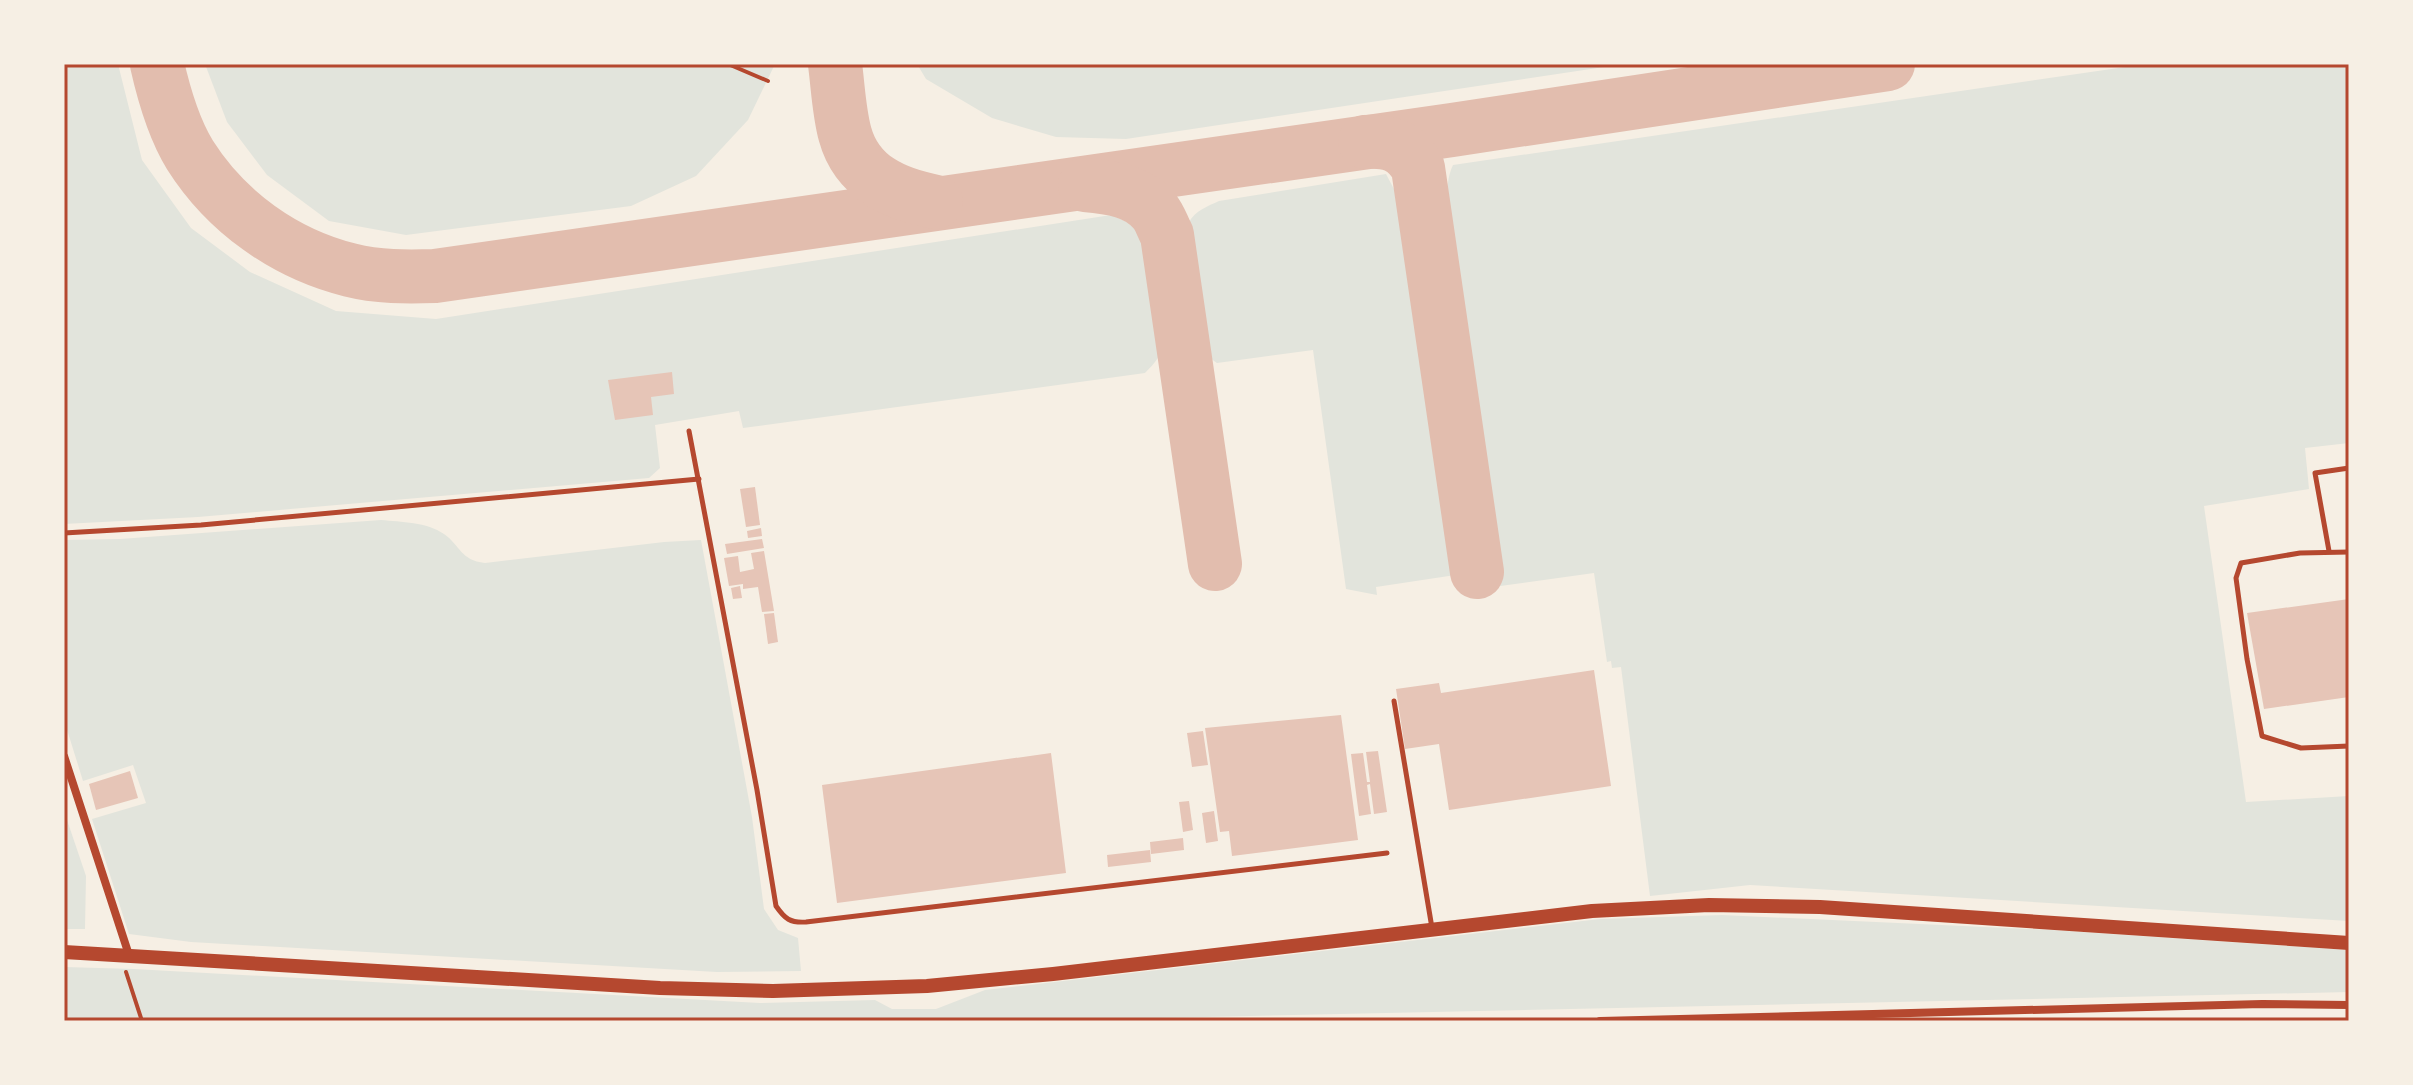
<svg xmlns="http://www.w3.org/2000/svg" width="2413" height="1085" font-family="'Roboto Condensed',sans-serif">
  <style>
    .green { fill: #e2e4dc }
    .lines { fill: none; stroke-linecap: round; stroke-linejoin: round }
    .taxiway { stroke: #e2bdae; stroke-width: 54 }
    .building { fill: #e6c5b7 }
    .path { stroke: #b5482f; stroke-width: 4 }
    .service { stroke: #b5482f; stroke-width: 5 }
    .minor { stroke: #b5482f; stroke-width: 8 }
    .tertiary { stroke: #b5482f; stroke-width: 14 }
    .neatline { fill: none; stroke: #b5482f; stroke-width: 3 }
  </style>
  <rect width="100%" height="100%" fill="#f6efe4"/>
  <g class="green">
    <path d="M 64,64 L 118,64 L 142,160 L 191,228 L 250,272 L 336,311 L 436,319 L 1111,215 C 1126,221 1137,226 1147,239 C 1157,253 1169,326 1164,342 C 1161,356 1155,363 1145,373 L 743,428 L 739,411 L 655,425 L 660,468 L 649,478 L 198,517 L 64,524 Z"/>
    <polygon points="205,64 775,64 748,120 696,176 631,206 406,235 329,221 267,175 227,122"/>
    <polygon points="917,64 1624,64 1126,139 1056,137 992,118 926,79"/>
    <path d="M 2146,64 L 2349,64 L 2349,443 L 2305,448 L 2309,489 L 2204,506 L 2246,802 L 2349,796 L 2349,921 L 1750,885 L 1650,896 L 1621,667 L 1612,668 L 1611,661 L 1607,662 L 1594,573 L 1493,587 C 1484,520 1475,453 1466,385 C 1459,339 1434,203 1453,165 Z"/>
    <path d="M 1386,174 L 1404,208 L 1415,252 L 1462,574 L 1376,587 L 1377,595 L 1346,589 L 1313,350 L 1217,363 C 1210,359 1205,352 1202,344 C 1193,324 1179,241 1189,222 C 1195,211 1208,206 1219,201 Z"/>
    <path d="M 381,520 C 401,522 427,522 444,534 C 461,546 460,560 485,563 L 664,542 L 701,540 L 752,817 L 764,909 L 778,930 L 798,938 L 801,971 L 717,972 L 191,942 L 129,934 L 92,819 L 146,803 L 133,765 L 83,781 L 64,720 L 64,540 L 120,539 Z"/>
    <polygon points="64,811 86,876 85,929 64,929"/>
    <polygon points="1722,915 2052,930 2349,950 2349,992 1023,1021 64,1021 64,967 134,969 760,1003 875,1000 892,1009 936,1009 985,990 1600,919"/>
  </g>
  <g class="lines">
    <g class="taxiway">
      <path d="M 157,64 C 164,95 174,129 190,155 C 226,212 285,254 350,270 C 378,277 406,277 435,276 L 1452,130 L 1888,64"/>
      <path d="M 835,64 C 838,87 839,112 845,134 C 857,178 895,194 936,202"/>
      <path d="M 1365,142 C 1389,140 1406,146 1418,168 L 1477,572"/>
      <path d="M 1085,185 C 1110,187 1139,191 1155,212 C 1160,218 1163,228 1167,235 L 1215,564"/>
    </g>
  </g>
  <g class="building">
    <polygon points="672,372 674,394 651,397 653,415 615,420 608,380"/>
    <polygon points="755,487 760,525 746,527 740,489"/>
    <polygon points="761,528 762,536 748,538 747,531"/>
    <polygon points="762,539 764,548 727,554 725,544"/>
    <polygon points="764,551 774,611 762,612 758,587 743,589 743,584 729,586 724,558 738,556 740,572 754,569 751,553"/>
    <polygon points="740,586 742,598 733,599 731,588"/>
    <polygon points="2349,599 2349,697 2264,709 2247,613"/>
    <polygon points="774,613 778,642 768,644 764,614"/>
    <polygon points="1594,670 1611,786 1449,810 1439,744 1405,749 1396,689 1439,683 1441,693"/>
    <polygon points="1341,715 1358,840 1232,856 1229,831 1220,832 1205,728"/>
    <polygon points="1203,731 1208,765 1192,767 1187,733"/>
    <polygon points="1378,751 1387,812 1374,814 1370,784 1367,785 1371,814 1359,816 1351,754 1363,753 1367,782 1370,782 1366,752"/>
    <polygon points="1051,753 1066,873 837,903 822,785"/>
    <polygon points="130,771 138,798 96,810 89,784"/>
    <polygon points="1189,801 1193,830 1183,832 1179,802"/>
    <polygon points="1214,811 1218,841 1206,843 1202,813"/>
    <polygon points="1183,838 1184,850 1151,854 1150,842"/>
    <polygon points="1150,850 1151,862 1108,867 1107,855"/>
  </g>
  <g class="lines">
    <g class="path">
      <polyline points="728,64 768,81"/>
      <polyline points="126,972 142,1021"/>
    </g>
    <g class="service">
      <path d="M 689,431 L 757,790 L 776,906 C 785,919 790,923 806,922 L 1387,853"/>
      <polyline points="64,533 201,525 699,479"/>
      <polyline points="2329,551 2315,473 2349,468"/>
      <polyline points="2349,552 2300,553 2241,563 2236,578 2247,659 2262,736 2301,748 2349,746"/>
      <polyline points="1394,701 1432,928"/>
    </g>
    <g class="minor">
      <polyline points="64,756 129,955"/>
      <polyline points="1600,1021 2262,1004 2349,1005"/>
    </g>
    <polyline class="tertiary" points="64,952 660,988 773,991 927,986 1053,974 1592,911 1709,905 1820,907 2349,943"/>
  </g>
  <rect width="2413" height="1085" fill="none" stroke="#f6efe4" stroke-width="132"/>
  <rect x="66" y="66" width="2281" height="953" class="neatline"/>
</svg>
